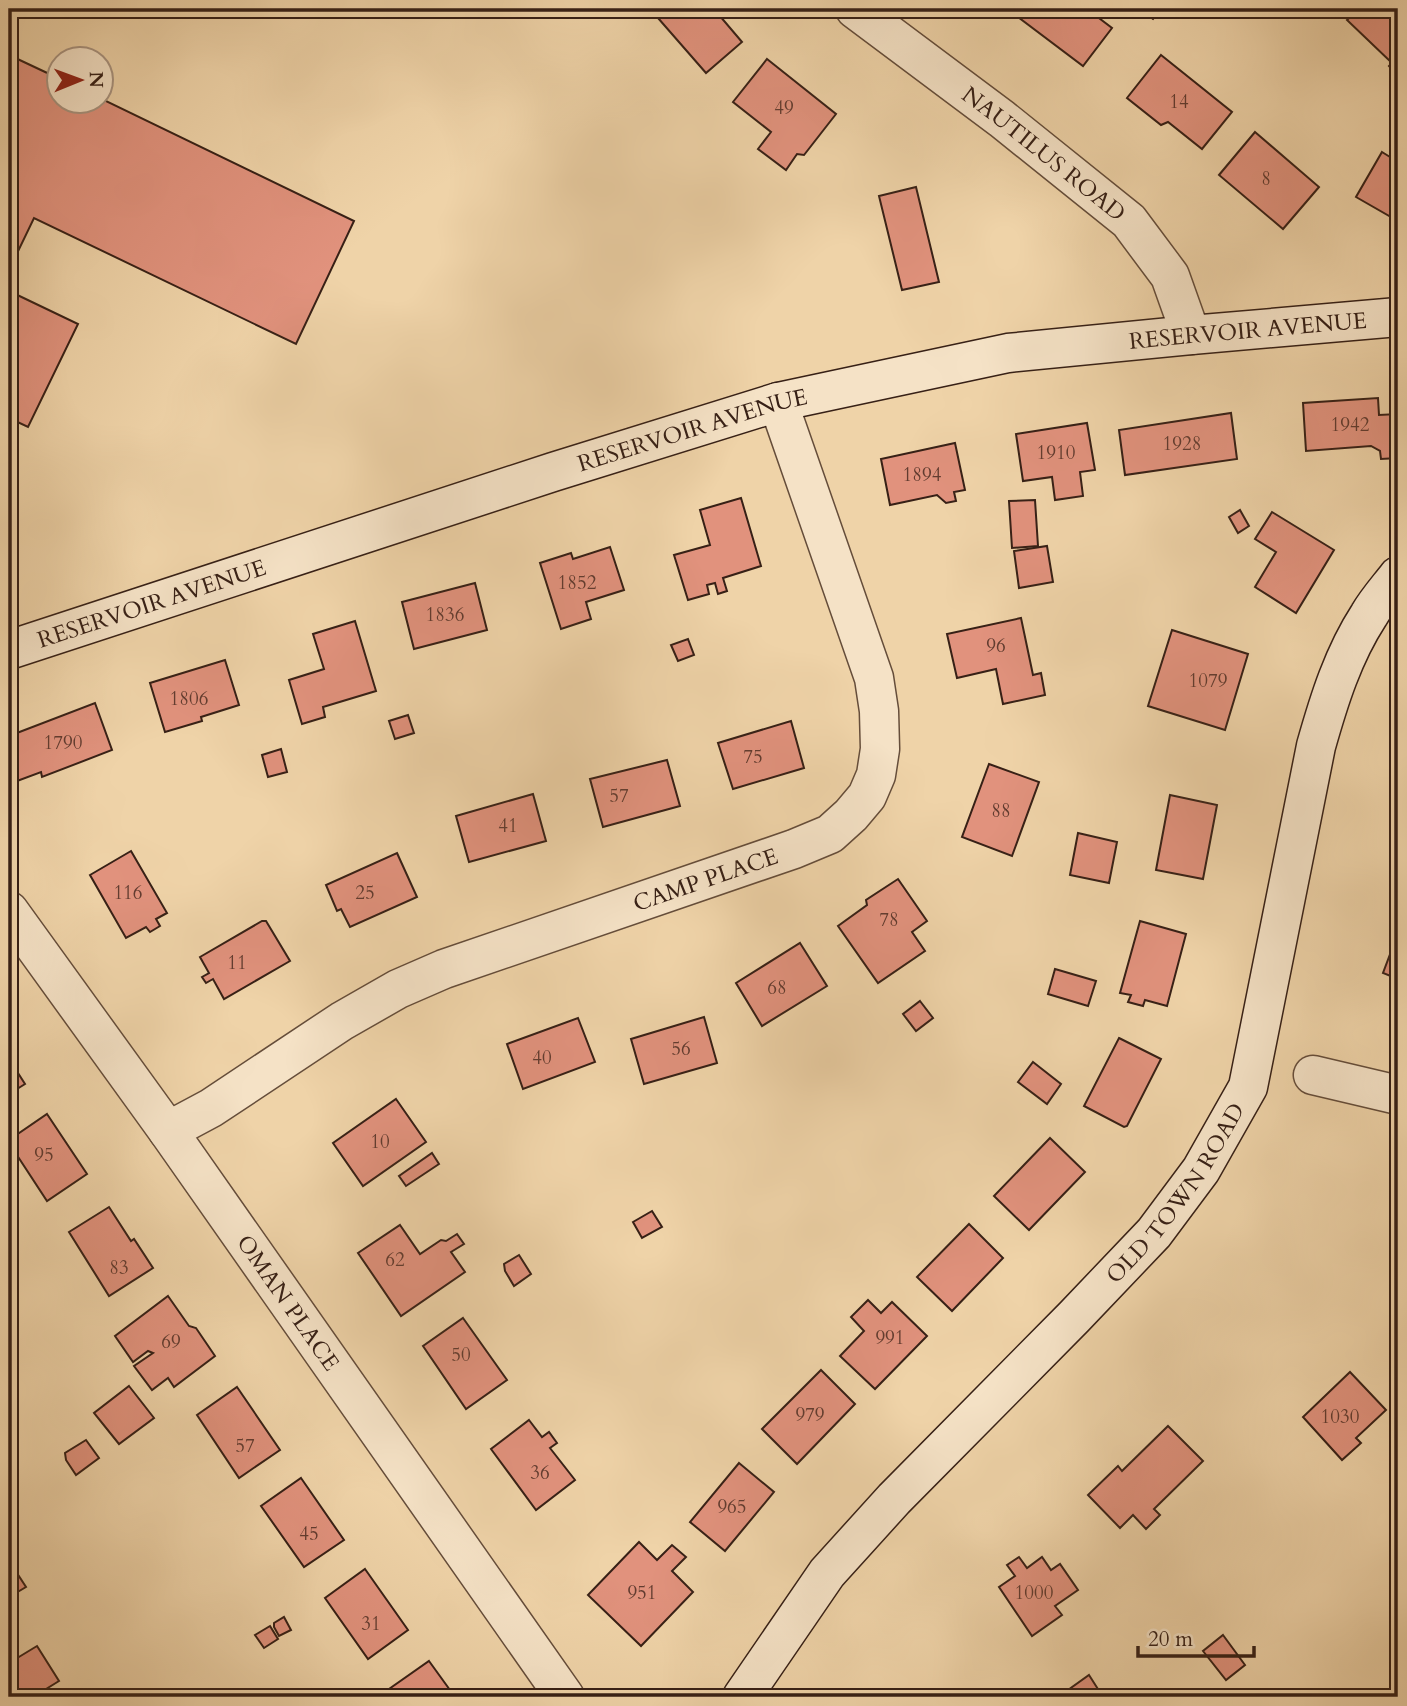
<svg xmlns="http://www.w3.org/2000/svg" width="1407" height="1706" font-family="Cardo,serif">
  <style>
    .building { fill: #e1927d; stroke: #372016; stroke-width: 2 }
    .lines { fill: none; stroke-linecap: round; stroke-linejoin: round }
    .street-casing { stroke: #654d3a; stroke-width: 41 }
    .secondary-casing { stroke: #372016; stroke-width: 41 }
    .street { stroke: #f5e2c6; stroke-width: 38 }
    .secondary { stroke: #f5e2c6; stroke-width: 38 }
    .labels { text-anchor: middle; stroke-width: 5; stroke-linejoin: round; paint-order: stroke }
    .number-label { font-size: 19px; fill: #623c30 }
    .street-label { font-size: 23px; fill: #372016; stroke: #f5e2c6 }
  </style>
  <rect width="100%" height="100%" fill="#efd3a8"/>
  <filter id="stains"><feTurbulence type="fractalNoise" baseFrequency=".00286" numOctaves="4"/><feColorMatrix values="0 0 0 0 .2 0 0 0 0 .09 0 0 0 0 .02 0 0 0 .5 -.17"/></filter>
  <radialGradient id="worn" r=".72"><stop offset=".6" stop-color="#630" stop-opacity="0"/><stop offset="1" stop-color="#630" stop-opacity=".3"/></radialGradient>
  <g class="building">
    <polygon points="652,9 714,9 742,42 706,73 651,10"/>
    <polygon points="1024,9 1087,9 1112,28 1083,66 1018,17"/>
    <polygon points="1139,9 1161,9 1153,19"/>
    <polygon points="1358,9 1391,9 1398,16 1398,76 1389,66 1392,63 1347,20"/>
    <polygon points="9,55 60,79 60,102 102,102 102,99 354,221 296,344 34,218 9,270"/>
    <polygon points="1161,55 1232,112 1202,149 1168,122 1161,125 1127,98"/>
    <polygon points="767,59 836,114 804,155 797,154 786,170 758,149 771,132 733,102"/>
    <polygon points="1255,132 1319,187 1283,229 1219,175"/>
    <polygon points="1382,152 1398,162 1398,221 1356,197"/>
    <polygon points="916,187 939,282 902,290 879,196"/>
    <polygon points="9,291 78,324 28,427 9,418"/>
    <polygon points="1378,398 1379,415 1398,414 1398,458 1381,459 1380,451 1371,446 1306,451 1303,403"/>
    <polygon points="1231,413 1237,459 1125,475 1119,430"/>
    <polygon points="1087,423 1095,470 1080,472 1083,496 1055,500 1052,477 1023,481 1016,434"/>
    <polygon points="955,443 965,490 954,492 956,501 946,503 937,495 890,505 881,459"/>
    <polygon points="741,498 761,566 723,578 727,591 718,594 715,583 707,585 709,594 688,600 674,555 710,545 700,510"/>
    <polygon points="1035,500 1038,546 1012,548 1009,501"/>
    <polygon points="1240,510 1249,526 1238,533 1229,517"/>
    <polygon points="1272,512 1334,550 1296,613 1255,587 1276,552 1255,539"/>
    <polygon points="1047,546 1053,582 1019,588 1014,551"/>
    <polygon points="610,547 624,590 586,602 591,619 561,629 540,563 571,553 573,559"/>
    <polygon points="475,583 487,630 414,649 402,602"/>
    <polygon points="1021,618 1033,675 1041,673 1045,695 1003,704 996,669 957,678 947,634"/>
    <polygon points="355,621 376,691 323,707 325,717 302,724 289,680 324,669 313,634"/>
    <polygon points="1172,630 1248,654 1225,730 1148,706"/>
    <polygon points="688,639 694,655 678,661 671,645"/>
    <polygon points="225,660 239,705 201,717 202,721 165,732 150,683"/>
    <polygon points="95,703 112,750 42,777 41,772 9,784 9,736"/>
    <polygon points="408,715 414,733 395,739 389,721"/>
    <polygon points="791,721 804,768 733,789 718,743"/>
    <polygon points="281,749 287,772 268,777 262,755"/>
    <polygon points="667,760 680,806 603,827 590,779"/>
    <polygon points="989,764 1039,782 1012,856 962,837"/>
    <polygon points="533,794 546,841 469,862 456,816"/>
    <polygon points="1170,795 1217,805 1203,879 1156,870"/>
    <polygon points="1078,833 1117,842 1109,883 1070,875"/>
    <polygon points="131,851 167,913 156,919 160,926 150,932 146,927 126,938 90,875"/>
    <polygon points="397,853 417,897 350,927 341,909 337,911 326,885"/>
    <polygon points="898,879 927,921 912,932 925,951 878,983 838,926 867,905 866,900"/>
    <polygon points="262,921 266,921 290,961 224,999 213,979 206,983 202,977 209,973 200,957"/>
    <polygon points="1140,921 1186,934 1167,1006 1145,1000 1143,1006 1128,1002 1131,995 1120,993"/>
    <polygon points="1398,933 1398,979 1383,973"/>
    <polygon points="800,943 827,986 762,1026 736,983"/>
    <polygon points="1055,969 1096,981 1088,1006 1048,994"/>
    <polygon points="1398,991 1398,1014 1391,1012"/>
    <polygon points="920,1001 933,1018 916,1031 903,1014"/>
    <polygon points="704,1017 717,1063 644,1084 631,1039"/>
    <polygon points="578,1018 595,1062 523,1089 507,1044"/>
    <polygon points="1119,1038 1161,1059 1127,1126 1124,1127 1084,1106"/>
    <polygon points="9,1059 25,1084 9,1094"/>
    <polygon points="1033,1062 1061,1084 1047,1104 1018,1082"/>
    <polygon points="396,1099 426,1142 363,1186 333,1143"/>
    <polygon points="47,1114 87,1174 47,1201 9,1143 9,1140"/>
    <polygon points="1050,1138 1085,1172 1029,1230 994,1196"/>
    <polygon points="432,1153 439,1164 406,1186 399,1176"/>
    <polygon points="109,1207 131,1241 134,1239 153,1268 109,1296 69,1232"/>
    <polygon points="652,1211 662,1227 642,1238 633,1222"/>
    <polygon points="969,1224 1003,1258 952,1311 917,1277"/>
    <polygon points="400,1225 420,1254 441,1240 446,1241 457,1234 464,1244 451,1252 465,1272 401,1316 358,1253"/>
    <polygon points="519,1255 531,1274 514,1286 505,1271 504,1264"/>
    <polygon points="168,1296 189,1326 196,1328 215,1356 174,1387 168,1378 152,1390 134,1366 153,1353 148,1351 133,1362 115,1336"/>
    <polygon points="868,1300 881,1313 892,1302 927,1336 875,1389 840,1356 864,1331 851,1317"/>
    <polygon points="463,1318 507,1380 466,1409 423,1346"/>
    <polygon points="821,1370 855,1404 797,1464 762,1429"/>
    <polygon points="1350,1372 1386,1410 1356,1438 1361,1443 1342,1460 1303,1417"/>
    <polygon points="129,1386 154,1418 119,1444 94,1413"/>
    <polygon points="237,1387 280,1450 239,1478 197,1415"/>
    <polygon points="529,1420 542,1437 549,1432 557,1443 550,1448 575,1480 536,1510 491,1449"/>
    <polygon points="1168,1426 1203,1461 1154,1509 1160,1515 1146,1529 1133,1515 1120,1528 1088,1495 1118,1466 1122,1471"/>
    <polygon points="86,1440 99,1458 76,1475 66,1460 65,1453"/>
    <polygon points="739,1463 774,1492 725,1551 690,1522"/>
    <polygon points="301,1478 344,1540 304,1567 261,1506"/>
    <polygon points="639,1542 657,1560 672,1545 686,1557 672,1571 693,1592 641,1646 588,1595"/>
    <polygon points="1019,1557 1027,1568 1042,1557 1051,1570 1060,1564 1078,1590 1055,1606 1062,1615 1032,1636 999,1587 1015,1576 1007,1565"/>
    <polygon points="13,1567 26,1587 9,1597 9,1570"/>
    <polygon points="365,1569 408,1630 368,1659 325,1598"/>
    <polygon points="284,1617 291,1630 279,1636 274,1627 274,1623"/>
    <polygon points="270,1626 278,1639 264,1648 255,1635"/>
    <polygon points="1223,1635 1245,1665 1226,1680 1203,1651"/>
    <polygon points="37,1646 59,1681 33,1697 19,1697 9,1680 9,1663"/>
    <polygon points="429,1661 455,1697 394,1697 389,1689"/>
    <polygon points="1089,1675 1103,1697 1073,1697 1068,1690"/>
  </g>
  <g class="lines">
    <g class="street-casing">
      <g id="street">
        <path id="s1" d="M 855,9 L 1002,119 L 1129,221 L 1170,276 L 1191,335"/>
        <path id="s2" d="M 9,911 L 168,1131 L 565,1697"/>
        <polyline points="1313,1075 1398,1095"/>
        <path id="s3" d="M 168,1131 L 211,1108 L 342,1021 L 398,989 L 444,969 L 794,849 L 830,834 L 851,815 L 867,796 L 876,775 L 880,749 L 879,711 L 874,678 L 778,402"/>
      </g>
    </g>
    <g class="secondary-casing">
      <g id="secondary">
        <path id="s4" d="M 9,650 L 553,472 L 778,402 L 1008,353 L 1191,335 L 1398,317"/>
        <path id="s5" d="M 742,1697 L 827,1573 L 894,1499 L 1074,1317 L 1154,1233 L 1201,1170 L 1248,1087 L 1316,746 C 1329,700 1343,655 1369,615 C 1377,601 1388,589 1398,576"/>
      </g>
    </g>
    <use href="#street" class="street"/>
    <use href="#secondary" class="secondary"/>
  </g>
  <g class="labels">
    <g class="number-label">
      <text x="1179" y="108">14</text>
      <text x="784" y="114">49</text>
      <text x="1266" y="185">8</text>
      <text x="1350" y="431">1942</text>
      <text x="1182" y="450">1928</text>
      <text x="1056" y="459">1910</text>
      <text x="922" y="481">1894</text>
      <text x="577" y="589">1852</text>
      <text x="445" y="621">1836</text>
      <text x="996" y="652">96</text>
      <text x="1208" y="687">1079</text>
      <text x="189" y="705">1806</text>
      <text x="63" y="749">1790</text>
      <text x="753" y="763">75</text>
      <text x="619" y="802">57</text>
      <text x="1001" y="817">88</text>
      <text x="508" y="832">41</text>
      <text x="128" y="899">116</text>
      <text x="365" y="899">25</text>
      <text x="889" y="926">78</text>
      <text x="237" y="969">11</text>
      <text x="777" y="994">68</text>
      <text x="681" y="1055">56</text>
      <text x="542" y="1064">40</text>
      <text x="380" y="1148">10</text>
      <text x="44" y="1161">95</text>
      <text x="395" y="1266">62</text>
      <text x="119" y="1274">83</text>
      <text x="890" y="1344">991</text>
      <text x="171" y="1348">69</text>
      <text x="461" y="1361">50</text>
      <text x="810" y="1421">979</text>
      <text x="1340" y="1423">1030</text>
      <text x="245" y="1452">57</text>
      <text x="540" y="1479">36</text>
      <text x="732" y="1513">965</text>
      <text x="309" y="1540">45</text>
      <text x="642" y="1599">951</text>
      <text x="1034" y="1599">1000</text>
      <text x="371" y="1630">31</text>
    </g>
    <g class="street-label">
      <text dy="8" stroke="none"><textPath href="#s1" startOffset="238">NAUTILUS ROAD</textPath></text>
      <text dy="8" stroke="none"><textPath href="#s4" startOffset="1284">RESERVOIR AVENUE</textPath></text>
      <text dy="8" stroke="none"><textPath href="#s4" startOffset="718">RESERVOIR AVENUE</textPath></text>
      <text dy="8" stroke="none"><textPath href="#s4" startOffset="150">RESERVOIR AVENUE</textPath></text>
      <text dy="8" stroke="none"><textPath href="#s3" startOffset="597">CAMP PLACE</textPath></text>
      <text dy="8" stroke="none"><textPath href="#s5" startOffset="667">OLD TOWN ROAD</textPath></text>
      <text dy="8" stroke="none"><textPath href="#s2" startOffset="481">OMAN PLACE</textPath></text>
    </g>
  </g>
  <rect width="1407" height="1706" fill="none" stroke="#efd3a8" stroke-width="35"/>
  <rect x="10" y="10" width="1386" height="1685" fill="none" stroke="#372016" stroke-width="3.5"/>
  <rect x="18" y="18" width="1372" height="1671" fill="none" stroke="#372016" stroke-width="2"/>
  <g transform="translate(80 80) rotate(89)"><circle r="33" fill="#f5e2c6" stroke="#a99480" stroke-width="2"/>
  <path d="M0-5L12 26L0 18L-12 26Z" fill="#8f2418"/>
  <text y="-10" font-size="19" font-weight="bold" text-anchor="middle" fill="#372016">N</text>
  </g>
  <path d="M1138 1646v10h116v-10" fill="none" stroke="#372016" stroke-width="3.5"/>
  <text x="1148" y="1646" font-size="21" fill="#372016" stroke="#f5e2c6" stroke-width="5" paint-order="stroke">20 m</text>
  <rect width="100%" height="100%" filter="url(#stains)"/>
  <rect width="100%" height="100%" fill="url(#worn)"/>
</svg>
